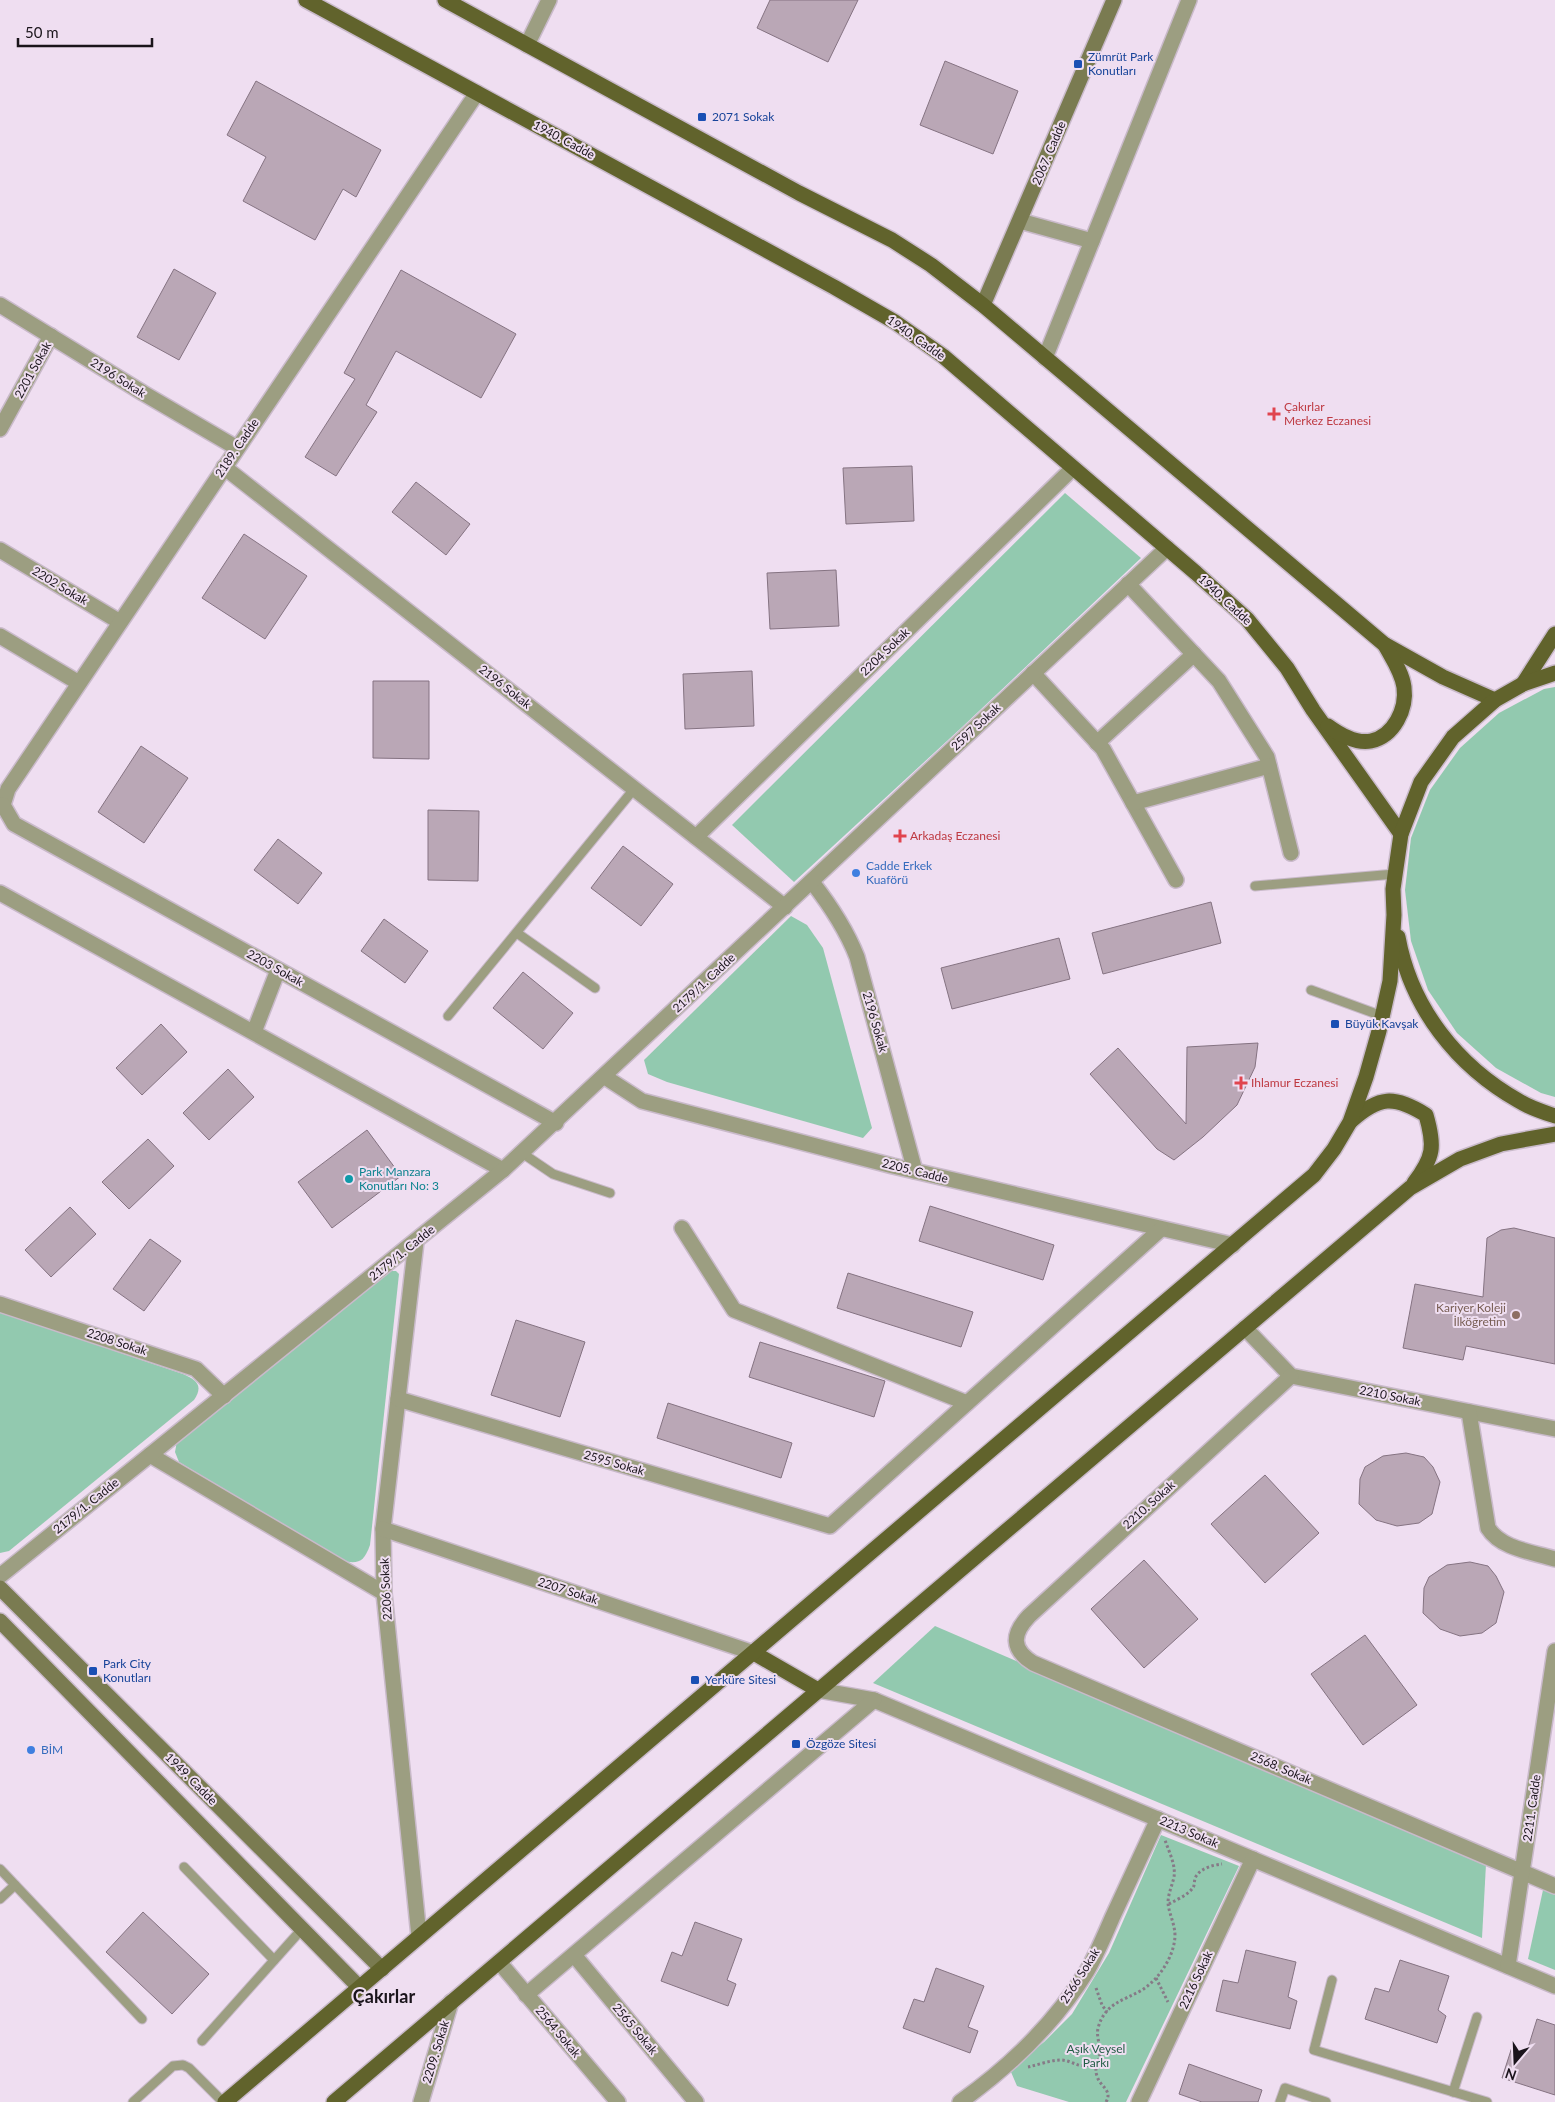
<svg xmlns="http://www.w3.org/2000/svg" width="1555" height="2102" font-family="Lato,sans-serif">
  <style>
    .green { fill: #92c9af }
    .building { fill: #baa7b6; stroke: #857382 }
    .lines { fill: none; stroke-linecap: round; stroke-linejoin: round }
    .lane-casing { stroke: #c9baca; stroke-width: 11 }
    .street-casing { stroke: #c9baca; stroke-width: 18 }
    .secondary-casing { stroke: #c9baca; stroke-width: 18 }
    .primary-casing { stroke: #c9baca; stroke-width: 18 }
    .path { stroke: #867a87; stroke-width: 3; stroke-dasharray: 2.5 2.5; stroke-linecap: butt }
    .lane { stroke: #9c9e81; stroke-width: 9 }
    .street { stroke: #9c9e81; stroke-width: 15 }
    .secondary { stroke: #7a7b51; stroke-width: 15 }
    .primary { stroke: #61632c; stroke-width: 15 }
    .transit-dot { fill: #1a4fb4; stroke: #efdef1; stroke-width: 2 }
    .health-dot { fill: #e0444e; stroke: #efdef1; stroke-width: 2 }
    .shop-dot { fill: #3f7fe0; stroke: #efdef1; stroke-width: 2 }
    .culture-dot { fill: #0f9aa8; stroke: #efdef1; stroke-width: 2 }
    .education-dot { fill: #8d6e63; stroke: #efdef1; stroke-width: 2 }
    .labels { text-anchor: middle; stroke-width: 4; stroke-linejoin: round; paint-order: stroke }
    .transit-label { font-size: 12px; fill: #164399; stroke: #efdef1; text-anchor: start }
    .street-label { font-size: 12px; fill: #1a141b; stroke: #efdef1 }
    .health-label { font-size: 12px; fill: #be3a42; stroke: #efdef1; text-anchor: start }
    .shop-label { font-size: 12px; fill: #366cbe; stroke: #efdef1; text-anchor: start }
    .culture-label { font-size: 12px; fill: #0d838f; stroke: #efdef1; text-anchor: start }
    .education-label { font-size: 12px; fill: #785e54; stroke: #efdef1; text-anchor: end }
    .park-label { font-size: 12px; fill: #235d46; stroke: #efdef1 }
    .district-label { font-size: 18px; font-weight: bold; fill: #1a141b; stroke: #efdef1 }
  </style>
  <rect width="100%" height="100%" fill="#efdef1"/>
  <g class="green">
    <polygon points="1065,493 1141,558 960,729 794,882 732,825"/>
    <polygon points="1555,687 1555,1097 1541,1093 1496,1068 1457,1033 1428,990 1411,941 1405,890 1411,838 1430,790 1460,748 1499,713 1544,689"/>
    <polygon points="791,916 807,925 823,948 872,1128 863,1138 667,1082 648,1074 644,1060"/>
    <path d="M 391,1271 L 396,1271 L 399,1274 L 370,1545 C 364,1562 359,1564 342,1561 L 179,1462 L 175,1452 L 177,1441 Z"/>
    <path d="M 0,1312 L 183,1374 C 196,1380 204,1385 194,1400 L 9,1551 L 0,1553 Z"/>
    <polygon points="935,1626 1486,1864 1482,1938 873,1683"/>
    <polygon points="1161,1835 1239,1866 1126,2102 1069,2102 1017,2086 1011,2072 1018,2063 1044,2042 1072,2014 1109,1953"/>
    <polygon points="1543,1890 1555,1895 1555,1970 1528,1959"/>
  </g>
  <g class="building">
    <polygon points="770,0 858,0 828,62 757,28"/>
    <polygon points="945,61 1018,91 993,154 920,125"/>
    <polygon points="256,81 381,150 356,197 343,189 315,240 243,201 266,157 227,135"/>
    <polygon points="174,269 216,293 179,360 137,337"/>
    <polygon points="401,270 516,334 481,398 396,351 366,405 377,412 336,476 305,457 355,379 344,373"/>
    <polygon points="912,466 914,521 846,524 843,468"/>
    <polygon points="416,482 470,524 446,555 392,512"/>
    <polygon points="244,534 307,576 265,639 202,598"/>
    <polygon points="836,570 839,626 770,629 767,573"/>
    <polygon points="752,671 754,726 685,729 683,674"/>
    <polygon points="373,681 429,681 429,759 373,758"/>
    <polygon points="141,746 188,778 144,843 98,812"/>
    <polygon points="428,810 479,811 478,881 428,880"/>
    <polygon points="278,839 322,873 298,904 254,870"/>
    <polygon points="623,846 673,884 641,926 591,888"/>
    <polygon points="1211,902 1221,943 1103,974 1092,933"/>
    <polygon points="384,919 428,951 405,983 361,951"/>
    <polygon points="1059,938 1070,979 952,1009 941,968"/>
    <polygon points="523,972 573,1013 543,1049 493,1008"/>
    <polygon points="161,1024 187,1052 142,1095 116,1068"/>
    <polygon points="1258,1043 1255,1067 1237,1105 1203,1137 1174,1160 1157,1149 1090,1074 1118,1048 1186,1124 1187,1047"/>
    <polygon points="228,1069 254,1097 209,1140 183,1113"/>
    <polygon points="367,1130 401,1176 332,1228 298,1182"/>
    <polygon points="148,1139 174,1166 129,1209 102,1182"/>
    <polygon points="930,1206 1054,1245 1043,1280 919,1241"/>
    <polygon points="70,1207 96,1234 51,1277 25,1250"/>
    <polygon points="1514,1228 1555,1238 1555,1364 1466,1346 1463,1360 1403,1348 1415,1284 1483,1297 1487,1238 1501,1230"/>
    <polygon points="150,1239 181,1261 144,1311 113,1289"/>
    <polygon points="848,1273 973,1312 961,1347 837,1308"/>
    <polygon points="516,1320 585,1342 560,1417 491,1395"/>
    <polygon points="760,1342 885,1381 874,1417 749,1377"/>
    <polygon points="668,1403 792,1443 781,1478 657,1438"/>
    <polygon points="1406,1453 1424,1457 1433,1467 1440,1482 1432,1514 1419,1523 1397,1526 1376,1520 1359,1504 1360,1479 1365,1467 1383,1456"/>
    <polygon points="1265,1475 1319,1533 1265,1583 1211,1524"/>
    <polygon points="1144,1560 1198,1619 1144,1668 1091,1609"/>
    <polygon points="1470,1562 1488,1566 1496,1576 1504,1592 1496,1623 1482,1633 1460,1636 1440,1629 1423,1613 1424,1588 1429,1577 1447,1565"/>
    <polygon points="1365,1635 1417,1705 1363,1745 1311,1674"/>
    <polygon points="143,1912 209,1974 172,2014 106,1952"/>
    <polygon points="695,1922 742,1939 727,1980 736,1984 728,2006 661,1981 672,1952 682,1956"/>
    <polygon points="1246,1950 1296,1962 1288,1997 1297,2001 1290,2029 1216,2011 1223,1980 1238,1983"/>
    <polygon points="1400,1960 1449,1976 1438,2010 1446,2016 1437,2043 1365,2019 1375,1988 1389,1992"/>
    <polygon points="936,1968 984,1986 968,2027 978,2031 970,2053 903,2028 914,1999 924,2002"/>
    <polygon points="1537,2019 1555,2025 1555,2095 1502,2078 1512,2047 1527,2051"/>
    <polygon points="1189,2064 1262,2090 1258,2102 1202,2102 1179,2094"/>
  </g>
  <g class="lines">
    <g class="lane-casing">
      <g id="lane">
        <polyline points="1255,886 1395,874"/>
        <polyline points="517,933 595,988"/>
        <polyline points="1311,990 1382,1016"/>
        <polyline points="448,1016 634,789"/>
        <polyline points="522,1153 553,1174 610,1193"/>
        <polyline points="184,1867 274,1960"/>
        <polyline points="0,1869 142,2019"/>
        <polyline points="0,1899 15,1885"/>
        <polyline points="1332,1980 1314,2050 1487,2102"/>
        <polyline points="202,2041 302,1929"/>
        <polyline points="1453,2092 1477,2017"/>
        <polyline points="133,2102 173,2066 183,2065 189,2068 223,2102"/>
        <polyline points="1280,2102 1285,2088 1326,2102"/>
      </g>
    </g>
    <g class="street-casing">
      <g id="street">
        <polyline points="527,45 549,0"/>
        <polyline points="1020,221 1092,241"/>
        <polyline points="0,305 143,393 237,448"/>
        <polyline points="1045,358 1189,0"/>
        <polyline points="0,429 51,336"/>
        <polyline points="224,467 785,907"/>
        <polyline points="0,550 120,622"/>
        <polyline points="1128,584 1219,681 1267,757 1291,853"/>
        <polyline points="0,636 79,683"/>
        <polyline points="1033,673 1103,749 1176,880"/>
        <polyline points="1097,743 1194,654"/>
        <polyline points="1133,803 1269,766"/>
        <polyline points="3,805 8,789 477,93"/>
        <polyline points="3,805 14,824 556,1123"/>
        <polyline points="696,837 1073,468"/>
        <path d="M 812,882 C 830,905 846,929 857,957 L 915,1171"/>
        <polyline points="0,893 503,1170"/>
        <polyline points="254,1032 278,970"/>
        <polyline points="605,1077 642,1101 893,1166 1233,1245"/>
        <polyline points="682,1228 734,1310 967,1403"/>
        <polyline points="416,1242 383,1529 384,1593 419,1936"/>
        <polyline points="0,1304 196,1369 224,1396"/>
        <polyline points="1245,1328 1291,1376 1555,1429"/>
        <path d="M 1291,1376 L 1029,1616 C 1012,1634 1011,1649 1033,1663 L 1555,1886"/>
        <polyline points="398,1399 830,1526 1161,1229"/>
        <path d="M 1469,1412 L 1488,1528 C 1501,1549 1533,1552 1555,1559"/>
        <polyline points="150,1455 384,1593"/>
        <polyline points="383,1529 754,1653"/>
        <polyline points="0,1576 503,1170 1167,548"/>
        <polyline points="818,1690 874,1700 1555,1986"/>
        <polyline points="574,1955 696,2102"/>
        <polyline points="499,1962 618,2102"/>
        <polyline points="1508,1966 1555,1651"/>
        <polyline points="526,1995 874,1700"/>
        <polyline points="421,2102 451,2002"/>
        <path d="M 960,2102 C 1009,2067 1055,2023 1087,1971 C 1097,1954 1105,1934 1113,1916 C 1128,1884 1143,1851 1158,1819"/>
        <polyline points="1139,2102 1253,1859"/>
      </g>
    </g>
    <g class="secondary-casing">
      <g id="secondary">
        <polyline points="983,305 1114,0"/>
        <polyline points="0,1588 382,1969"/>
        <polyline points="0,1621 360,1988"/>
      </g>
    </g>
    <g class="primary-casing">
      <g id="primary">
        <polyline points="306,0 834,287 895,322 943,356 1196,573 1247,619 1287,668 1313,710 1401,834"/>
        <polyline points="445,0 799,193 892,240 931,265 983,305 1384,644 1443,677 1495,700"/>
        <polyline points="1523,684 1555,634"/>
        <path d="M 1328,726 C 1339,734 1356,744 1371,741 C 1394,736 1407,709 1404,687 C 1402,672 1392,658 1385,645"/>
        <path d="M 1398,937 C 1411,1008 1457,1066 1519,1101 C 1530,1108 1543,1112 1555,1116"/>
        <path d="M 1351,1121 C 1379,1096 1394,1095 1426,1115 C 1435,1146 1434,1157 1414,1183"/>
        <polyline points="754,1653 818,1690"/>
        <polyline points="225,2102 1314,1175 1334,1149 1350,1122 1366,1077 1379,1031 1390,981 1394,915 1393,889 1401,834 1421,782 1453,737 1495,700 1523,684 1555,673"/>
        <polyline points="334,2102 1410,1188 1460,1159 1501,1144 1555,1134"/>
      </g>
    </g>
    <g class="path">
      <path d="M 1169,1904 C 1176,1900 1186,1896 1192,1889 C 1195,1886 1194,1882 1195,1878 C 1200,1868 1213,1865 1222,1864"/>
      <polyline points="1156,1978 1168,2002"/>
      <polyline points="1096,1988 1102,2005 1107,2012"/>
      <path d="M 1028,2067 C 1038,2065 1050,2060 1061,2060 C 1076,2061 1079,2071 1096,2062"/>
      <path d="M 1106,2102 C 1113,2090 1100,2087 1097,2076 C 1094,2068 1098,2062 1100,2054 C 1101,2045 1096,2038 1098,2028 C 1105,2003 1123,2001 1142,1990 C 1159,1979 1174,1957 1175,1936 C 1175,1924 1169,1914 1168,1903 C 1168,1894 1172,1886 1174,1877 C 1176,1865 1169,1852 1165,1840"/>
    </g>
    <use href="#lane" class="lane"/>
    <use href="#street" class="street"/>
    <use href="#secondary" class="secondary"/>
    <use href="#primary" class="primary"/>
  </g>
  <g class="transit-dot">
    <rect x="1073" y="59" width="10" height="10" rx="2.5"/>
    <rect x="697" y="112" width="10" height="10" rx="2.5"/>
    <rect x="1330" y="1019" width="10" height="10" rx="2.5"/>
    <rect x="88" y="1666" width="10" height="10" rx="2.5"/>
    <rect x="690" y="1675" width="10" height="10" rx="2.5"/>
    <rect x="791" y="1739" width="10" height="10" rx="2.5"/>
  </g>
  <g class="health-dot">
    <path d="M1271.5 406.5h5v5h5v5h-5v5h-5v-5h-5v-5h5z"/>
    <path d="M897.5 828.5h5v5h5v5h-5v5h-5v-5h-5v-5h5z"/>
    <path d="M1238.5 1075.5h5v5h5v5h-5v5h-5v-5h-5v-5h5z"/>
  </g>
  <g class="shop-dot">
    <circle cx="856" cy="873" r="5"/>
    <circle cx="31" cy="1750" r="5"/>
  </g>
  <circle class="culture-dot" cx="349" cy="1179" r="5"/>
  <circle class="education-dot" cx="1516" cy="1315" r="5"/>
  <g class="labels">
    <g class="transit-label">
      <text x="1088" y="61">Zümrüt Park<tspan x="1088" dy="14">Konutları</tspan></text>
      <text x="712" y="121">2071 Sokak</text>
      <text x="1345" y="1028">Büyük Kavşak</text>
      <text x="103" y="1668">Park City<tspan x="103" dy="14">Konutları</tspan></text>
      <text x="705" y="1684">Yerküre Sitesi</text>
      <text x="806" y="1748">Özgöze Sitesi</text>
    </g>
    <g class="street-label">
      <text transform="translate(564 140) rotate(28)" y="4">1940. Cadde</text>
      <text transform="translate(1049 153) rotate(-67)" y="4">2067. Cadde</text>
      <text transform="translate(916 338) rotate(35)" y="4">1940. Cadde</text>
      <text transform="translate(33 370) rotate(-61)" y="4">2201 Sokak</text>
      <text transform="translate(118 378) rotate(32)" y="4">2196 Sokak</text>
      <text transform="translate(237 448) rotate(-56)" y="4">2189. Cadde</text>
      <text transform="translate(60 586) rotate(31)" y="4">2202 Sokak</text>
      <text transform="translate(1225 600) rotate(43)" y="4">1940. Cadde</text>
      <text transform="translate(885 652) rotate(-44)" y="4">2204 Sokak</text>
      <text transform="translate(505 687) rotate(38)" y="4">2196 Sokak</text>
      <text transform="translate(976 727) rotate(-43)" y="4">2597 Sokak</text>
      <text transform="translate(275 968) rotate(29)" y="4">2203 Sokak</text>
      <text transform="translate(704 983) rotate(-43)" y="4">2179/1. Cadde</text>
      <text transform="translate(875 1022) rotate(74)" y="4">2196 Sokak</text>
      <text transform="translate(915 1171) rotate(14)" y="4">2205. Cadde</text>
      <text transform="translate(402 1253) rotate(-39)" y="4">2179/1. Cadde</text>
      <text transform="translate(117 1342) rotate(18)" y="4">2208 Sokak</text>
      <text transform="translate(1390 1396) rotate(11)" y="4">2210 Sokak</text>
      <text transform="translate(614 1463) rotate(16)" y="4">2595 Sokak</text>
      <text transform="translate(1149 1505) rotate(-42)" y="4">2210. Sokak</text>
      <text transform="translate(86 1506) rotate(-39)" y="4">2179/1. Cadde</text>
      <text transform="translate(386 1589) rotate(-93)" y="4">2206 Sokak</text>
      <text transform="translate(568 1591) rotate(18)" y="4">2207 Sokak</text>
      <text transform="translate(1281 1768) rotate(23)" y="4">2568. Sokak</text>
      <text transform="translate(191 1779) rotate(45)" y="4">1949. Cadde</text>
      <text transform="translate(1532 1808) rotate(-82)" y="4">2211. Cadde</text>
      <text transform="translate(1189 1832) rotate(23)" y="4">2213 Sokak</text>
      <text transform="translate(1080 1976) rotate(-58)" y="4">2566 Sokak</text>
      <text transform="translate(1196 1980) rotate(-65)" y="4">2216 Sokak</text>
      <text transform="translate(635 2029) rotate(50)" y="4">2565 Sokak</text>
      <text transform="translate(558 2032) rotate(50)" y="4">2564 Sokak</text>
      <text transform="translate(436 2052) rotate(-73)" y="4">2209. Sokak</text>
    </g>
    <g class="health-label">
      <text x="1284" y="411">Çakırlar<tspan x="1284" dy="14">Merkez Eczanesi</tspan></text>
      <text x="910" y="840">Arkadaş Eczanesi</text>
      <text x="1251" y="1087">Ihlamur Eczanesi</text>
    </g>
    <g class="shop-label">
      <text x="866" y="870">Cadde Erkek<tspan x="866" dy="14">Kuaförü</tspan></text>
      <text x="41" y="1754">BİM</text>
    </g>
    <g class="culture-label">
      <text x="359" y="1176">Park Manzara<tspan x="359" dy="14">Konutları No: 3</tspan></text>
    </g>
    <g class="education-label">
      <text x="1506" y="1312">Kariyer Koleji<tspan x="1506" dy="14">İlköğretim</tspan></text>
    </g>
    <g class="park-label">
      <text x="1096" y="2053">Aşık Veysel<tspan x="1096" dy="14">Parkı</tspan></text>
    </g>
    <g class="district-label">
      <text x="384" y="2003">Çakırlar</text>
    </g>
  </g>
  <g transform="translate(1515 2062) rotate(199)" stroke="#efdef1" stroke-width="4" paint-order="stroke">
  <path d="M0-4L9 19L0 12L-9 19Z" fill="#1a141b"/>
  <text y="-8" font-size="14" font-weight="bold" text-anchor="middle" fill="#1a141b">N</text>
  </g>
  <path d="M18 38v8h134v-8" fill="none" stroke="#1a141b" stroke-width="2.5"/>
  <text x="25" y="38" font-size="15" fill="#1a141b" stroke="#efdef1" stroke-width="4" paint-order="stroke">50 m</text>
</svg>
